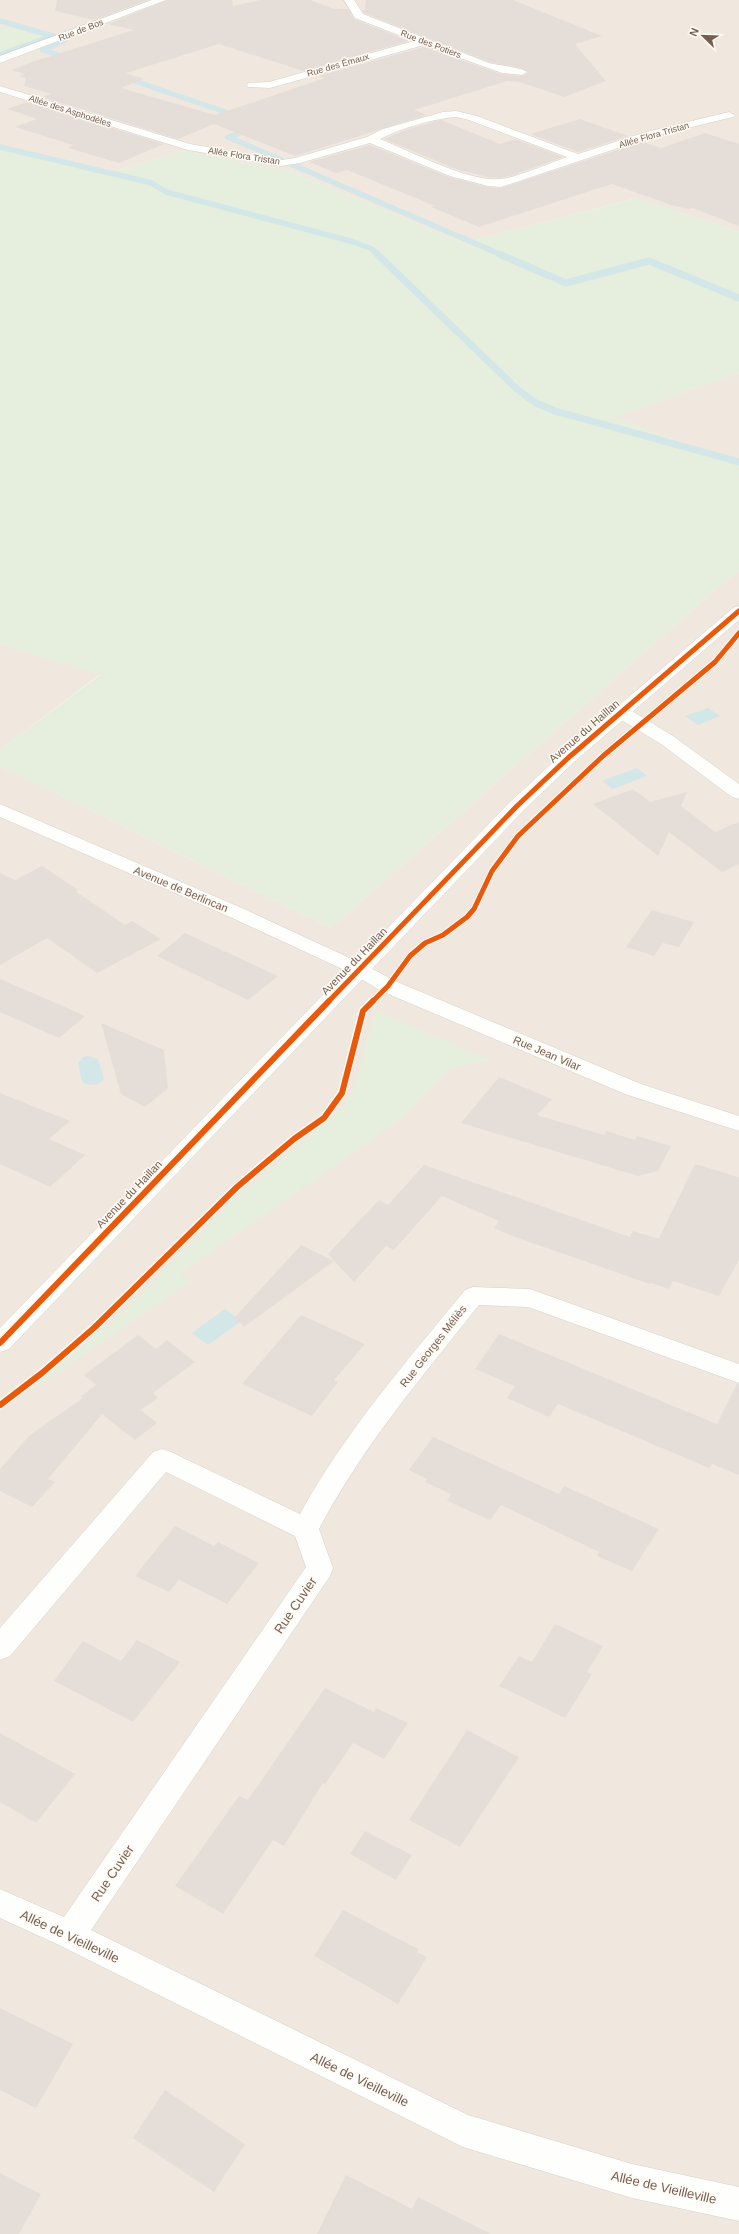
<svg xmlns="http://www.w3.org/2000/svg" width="739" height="2234" font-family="Helvetica,sans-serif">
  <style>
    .residential { fill: #f0e8df }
    .green { fill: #e6eedd }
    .water { fill: #d3e6e8 }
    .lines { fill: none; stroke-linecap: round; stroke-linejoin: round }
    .stream-far1 { stroke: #d3e6e8; stroke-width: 5.5 }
    .stream { stroke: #d3e6e8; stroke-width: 7 }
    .building { fill: #e5ded8 }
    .minor-casing { stroke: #d6d1cb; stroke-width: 1 }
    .tertiary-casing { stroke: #d6d1cb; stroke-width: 1 }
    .minor { fill: #fefefd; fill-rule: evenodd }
    .tertiary { fill: #fefefd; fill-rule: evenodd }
    .cycleway-far1-casing { stroke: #fefaf4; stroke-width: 7 }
    .cycleway-casing { stroke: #fefaf4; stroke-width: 9 }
    .cycleway-far1 { stroke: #e8590c; stroke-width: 5 }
    .cycleway { stroke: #e8590c; stroke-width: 6 }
    .labels { text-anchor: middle; stroke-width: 3; stroke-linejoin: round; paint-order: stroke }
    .far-street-label { font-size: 9px; fill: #755e51; stroke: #fefaf4 }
    .street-label { font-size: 11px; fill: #755e51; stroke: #fefaf4 }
    .near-street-label { font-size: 13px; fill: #755e51; stroke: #fefaf4 }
  </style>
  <rect width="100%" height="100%" fill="#f8f5f1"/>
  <g class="residential">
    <polygon points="0,0 739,0 739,232 636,198 464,243 287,170 183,151 109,173 0,148"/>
    <polygon points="739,373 739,464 614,417"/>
    <polygon points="739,571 739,2234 0,2234 0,766 331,928 730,577"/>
    <polygon points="0,644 100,674 0,750"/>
  </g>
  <g class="green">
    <polygon points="0,25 46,37 0,54"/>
    <polygon points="0,148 109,173 183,151 287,170 464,243 637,198 739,232 739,373 615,417 739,464 739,571 730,577 331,928 0,766 0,750 100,675 0,644"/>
    <polygon points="375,1010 490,1060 451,1068 399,1121 178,1275 192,1281 23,1396 122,1313 235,1199 340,1109 352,1095"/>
  </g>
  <g class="water">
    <polygon points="708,708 720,716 698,725 685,716"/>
    <polygon points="637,768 647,776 613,789 602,781"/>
    <path d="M 89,1056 L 98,1059 L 104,1079 C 99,1086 90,1086 82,1082 L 78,1063 L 83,1057 Z"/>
    <polygon points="225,1309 241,1321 208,1345 192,1333"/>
  </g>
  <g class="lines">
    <g class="stream-far1">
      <polyline points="0,21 53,36"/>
      <polyline points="43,50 69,59"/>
      <polyline points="43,50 65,40"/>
      <polyline points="0,55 53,36"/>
      <polyline points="123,77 237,116"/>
      <polyline points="253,129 228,137 502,255"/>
      <polyline points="0,147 152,183 166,192 354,242 372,249 378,255"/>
    </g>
    <g class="stream">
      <polyline points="377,254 518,390 536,403 555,411 739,462"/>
      <polyline points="499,254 566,283 649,261 739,298"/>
    </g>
  </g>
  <g class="building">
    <polygon points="57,0 148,0 94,20 55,11"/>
    <polygon points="167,0 232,0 233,6 260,0 310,0 334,9 348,9 354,19 409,41 303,71 219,44 126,73 144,79 121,88 215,115 325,78 318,76 424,47 501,74 522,76 528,73 521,68 489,62 364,13 362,10 365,10 366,0 513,0 602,36 575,44 606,81 564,97 519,82 507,81 414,110 427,115 295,156 214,124 178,139 42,97 51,94 24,86 26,78 18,76 25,74 11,70 32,62 134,30 108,24"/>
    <polygon points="27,102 164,144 119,163 68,148 73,145 15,127 37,119 7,109"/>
    <polygon points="580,119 628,136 578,152 530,134"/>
    <polygon points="441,120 500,144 515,139 563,157 514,175 500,178 487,177 456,169 384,139 408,129"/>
    <polygon points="705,133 739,144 739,226 693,208 689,209 674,206 612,184 479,227 431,207 435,206 347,170 336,173 309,162 370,145 449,177 488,187 501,188 642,142 661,148"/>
    <polygon points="633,789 650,802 687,792 681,806 715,832 739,822 739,864 722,872 669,832 658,856 593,804"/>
    <polygon points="42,866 78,890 75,891 125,925 132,921 161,939 97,973 47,938 0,965 0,873 15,880"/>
    <polygon points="652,910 694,922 679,947 663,943 654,956 626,947"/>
    <polygon points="185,933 278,976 248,1000 157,956"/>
    <polygon points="0,979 56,1003 85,1016 59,1038 0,1012"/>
    <polygon points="101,1023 164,1050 168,1088 145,1107 121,1094"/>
    <polygon points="499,1077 552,1099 537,1115 604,1135 607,1131 635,1140 637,1136 671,1146 658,1171 638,1176 461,1123"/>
    <polygon points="0,1093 70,1121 49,1139 85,1155 50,1187 0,1164"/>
    <polygon points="695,1164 739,1177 739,1260 719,1296 673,1281 669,1289 651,1283 650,1284 512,1236 494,1228 499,1221 442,1196 394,1250 386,1246 354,1282 334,1261 244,1327 235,1317 301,1245 334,1261 328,1254 379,1200 388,1205 424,1165 630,1237 633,1231 656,1238 659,1238"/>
    <polygon points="301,1315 365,1344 334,1380 338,1382 312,1416 242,1384"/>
    <polygon points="499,1334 717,1424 737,1384 739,1384 739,1475 712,1464 709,1468 558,1404 549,1417 507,1398 515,1386 475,1369"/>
    <polygon points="138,1335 156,1349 167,1340 195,1362 153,1393 158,1398 141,1410 157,1423 135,1440 102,1414 48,1479 55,1482 32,1507 0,1491 0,1469 30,1435 83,1398 80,1397 96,1385 84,1375"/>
    <polygon points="433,1437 559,1494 564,1486 659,1529 632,1571 597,1556 599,1552 501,1505 490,1520 447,1501 451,1494 425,1482 427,1479 409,1470"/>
    <polygon points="175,1526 214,1546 218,1542 259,1563 227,1604 179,1580 169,1592 135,1576"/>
    <polygon points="555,1624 603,1646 587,1672 592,1674 565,1718 499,1686 519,1656 532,1662"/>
    <polygon points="137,1640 180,1662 133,1722 54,1681 83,1641 121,1661"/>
    <polygon points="325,1688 374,1712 376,1708 408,1723 384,1759 353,1743 325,1784 323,1783 284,1846 273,1840 223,1914 175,1886 239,1796 248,1800"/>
    <polygon points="467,1730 519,1757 460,1847 409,1820"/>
    <polygon points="0,1733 75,1774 36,1823 0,1802"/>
    <polygon points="365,1831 412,1855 396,1880 350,1854"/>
    <polygon points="343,1910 418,1949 417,1952 427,1957 398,2004 314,1956"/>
    <polygon points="0,2008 73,2044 36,2108 0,2090"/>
    <polygon points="165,2090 245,2144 214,2192 133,2138"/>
    <polygon points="0,2173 41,2194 19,2234 0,2234"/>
    <polygon points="346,2175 412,2209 418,2197 491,2234 317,2234"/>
  </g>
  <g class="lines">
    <g class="minor-casing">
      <g id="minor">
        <polygon points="152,0 166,0 0,63 0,56"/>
        <path d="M 344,0 L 354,0 L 363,14 L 489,63 C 497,65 524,68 527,72 L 522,75 L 502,73 L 424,45 L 270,88 L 248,87 L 247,85 L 248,83 L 269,82 L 414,41 L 355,18 Z"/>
        <path d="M 0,86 L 190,144 L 281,160 L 295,158 L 367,137 L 383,129 L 443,112 L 456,111 L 477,116 L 578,154 L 646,132 L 729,112 L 735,115 L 733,117 L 654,136 L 501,187 L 488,186 L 450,176 L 370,143 L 300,163 L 281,166 L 188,150 L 0,92 ZM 456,117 L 469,120 L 567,157 C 550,163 516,178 500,179 C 468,182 410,151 380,139 C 402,128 431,119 456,117 Z"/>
        <polygon points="621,707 627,708 673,736 739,784 739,799 732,797 661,744 615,716 612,712 615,708"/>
        <polygon points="0,804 244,909 367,966 395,981 641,1084 739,1116 739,1131 625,1094 381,991 353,974 230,917 0,817"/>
        <path d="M 473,1287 L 530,1289 L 739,1364 L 739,1383 L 528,1307 L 479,1305 C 422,1377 362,1447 319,1529 L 333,1568 L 330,1576 L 91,1930 L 468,2115 L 632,2164 L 739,2187 L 739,2221 L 632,2198 L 463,2147 L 59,1945 L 0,1918 L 0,1889 L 64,1917 L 306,1567 L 295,1536 L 166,1472 L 10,1656 L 0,1660 L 0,1628 L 153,1452 L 162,1449 L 171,1452 L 300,1514 C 345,1432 406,1362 465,1290 Z"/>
      </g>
    </g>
    <g class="tertiary-casing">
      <polygon id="tertiary" points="739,606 739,620 574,762 524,810 9,1349 0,1352 0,1328 510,802 562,754 733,608"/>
    </g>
    <use href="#minor" class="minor"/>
    <use href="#tertiary" class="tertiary"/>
    <g class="cycleway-far1-casing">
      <g id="cycleway-far1">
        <polyline points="328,1002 517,806 568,758 739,611"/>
        <polyline points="372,1002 388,986 410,956 425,943 443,935 467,917 474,909 492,871 518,836 603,756 715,662 739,633"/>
      </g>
    </g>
    <g class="cycleway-casing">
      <g id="cycleway">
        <polyline points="0,1343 329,1001"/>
        <polyline points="0,1405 42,1373 95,1327 237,1187 294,1139 324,1118 342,1093 363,1011 373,1001"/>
      </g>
    </g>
    <use href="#cycleway-far1" class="cycleway-far1"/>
    <use href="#cycleway" class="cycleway"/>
  </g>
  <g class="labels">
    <g class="far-street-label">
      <text transform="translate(81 30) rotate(-21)" y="3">Rue de Bos</text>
      <text transform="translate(431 44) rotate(21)" y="3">Rue des Potiers</text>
      <text transform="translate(338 65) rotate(-16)" y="3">Rue des Émaux</text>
      <text transform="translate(70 111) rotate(18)" y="3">Allée des Asphodèles</text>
      <text transform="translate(654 135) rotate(-16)" y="3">Allée Flora Tristan</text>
      <text transform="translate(244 156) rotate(9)" y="3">Allée Flora Tristan</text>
    </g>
    <g class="street-label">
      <text transform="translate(584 731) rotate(-41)" y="4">Avenue du Haillan</text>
      <text transform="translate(181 889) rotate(23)" y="4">Avenue de Berlincan</text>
      <text transform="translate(354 961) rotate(-46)" y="4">Avenue du Haillan</text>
      <text transform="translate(547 1053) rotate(23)" y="4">Rue Jean Vilar</text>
      <text transform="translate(129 1194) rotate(-46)" y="4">Avenue du Haillan</text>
      <text transform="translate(433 1346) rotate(-52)" y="4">Rue Georges Méliès</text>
    </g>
    <g class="near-street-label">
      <text transform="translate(295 1605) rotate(-56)" y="5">Rue Cuvier</text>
      <text transform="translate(112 1873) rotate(-56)" y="5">Rue Cuvier</text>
      <text transform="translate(70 1936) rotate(25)" y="5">Allée de Vieilleville</text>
      <text transform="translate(360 2079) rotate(26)" y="5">Allée de Vieilleville</text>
      <text transform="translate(664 2187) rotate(13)" y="5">Allée de Vieilleville</text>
    </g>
  </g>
  <g transform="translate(703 36) rotate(293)" stroke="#fefaf4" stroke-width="3" paint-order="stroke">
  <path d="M0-3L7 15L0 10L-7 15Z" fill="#755e51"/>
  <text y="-6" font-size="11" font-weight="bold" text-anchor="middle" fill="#755e51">N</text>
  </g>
</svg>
